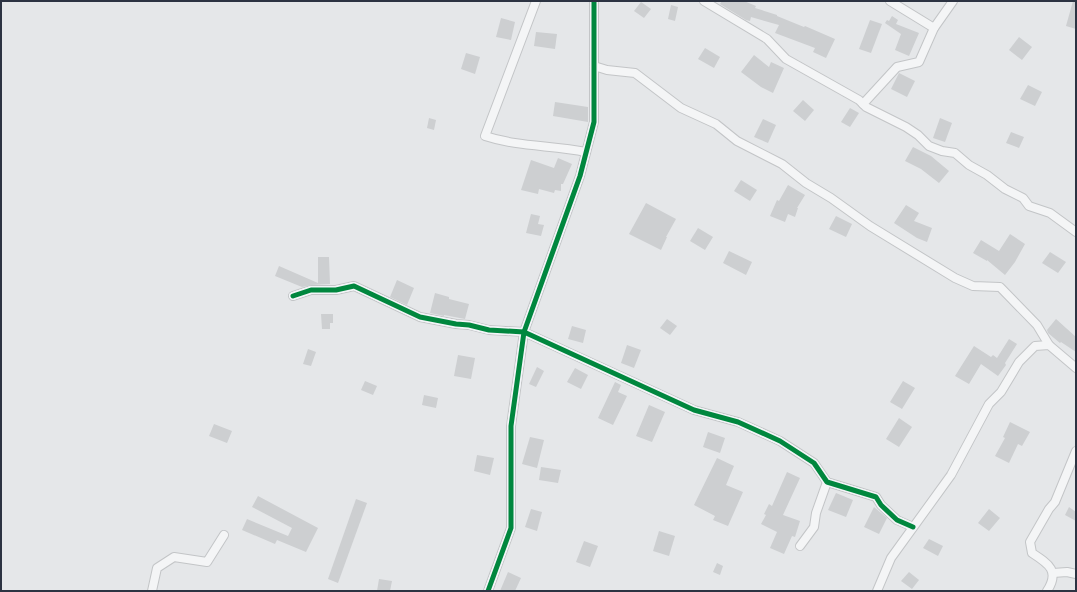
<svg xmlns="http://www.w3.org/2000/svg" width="1077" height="592" font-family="'DejaVu Sans',sans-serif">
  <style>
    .building { fill: #cdcfd1 }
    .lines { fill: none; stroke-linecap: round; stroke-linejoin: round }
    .street-casing { stroke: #c3c5c7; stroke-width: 10 }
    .street { stroke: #f4f5f6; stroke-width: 8 }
    .cycleway-casing { stroke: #f3f5f8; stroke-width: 8 }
    .cycleway { stroke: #00873e; stroke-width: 5 }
  </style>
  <rect width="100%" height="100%" fill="#e5e7e9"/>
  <g class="building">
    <polygon points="722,1 744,1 756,6 755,8 777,15 777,16 804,27 805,26 835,39 826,58 813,52 815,48 775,33 779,25 751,17 750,21 746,20 720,4"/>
    <polygon points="1073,1 1076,1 1076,29 1066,26"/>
    <polygon points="641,2 651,9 644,18 634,11"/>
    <polygon points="671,5 678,7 675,21 668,19"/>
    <polygon points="892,16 898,20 896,24 919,33 909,56 895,50 901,34 885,23 887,20 889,21"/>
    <polygon points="501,18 515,22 511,40 496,37"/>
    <polygon points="870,20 882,24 871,53 859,49"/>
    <polygon points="536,32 557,34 555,49 534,46"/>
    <polygon points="1019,37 1032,47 1022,60 1009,50"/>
    <polygon points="705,48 720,57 714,68 698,59"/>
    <polygon points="466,53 480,57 475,74 461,69"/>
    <polygon points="754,55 769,67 771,62 784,68 773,93 761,87 741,72"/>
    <polygon points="899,73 915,81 907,97 891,89"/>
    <polygon points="1028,85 1042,92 1035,106 1020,99"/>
    <polygon points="803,100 814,110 805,121 793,111"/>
    <polygon points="555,102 588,107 588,122 553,116"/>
    <polygon points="850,108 859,113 850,127 841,122"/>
    <polygon points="429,118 436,120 434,130 427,128"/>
    <polygon points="940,118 952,123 945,142 933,138"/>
    <polygon points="763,119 776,125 768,143 754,137"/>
    <polygon points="1011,132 1024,137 1019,148 1006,143"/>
    <polygon points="913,147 931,156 949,171 939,183 921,169 905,161"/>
    <polygon points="558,158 572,164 563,184 561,184 561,191 555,190 554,193 539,189 538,194 521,190 531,160 554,168"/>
    <polygon points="741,180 757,190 750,201 734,191"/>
    <polygon points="788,185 805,195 797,208 798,208 795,217 788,214 785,222 770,216 777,200 779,201"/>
    <polygon points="646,203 676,219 666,237 667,237 661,250 629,234"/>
    <polygon points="906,205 919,213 914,221 932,228 927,242 917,238 894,223"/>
    <polygon points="531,214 540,216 538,224 544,225 541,236 526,233"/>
    <polygon points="836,216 852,224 846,237 829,229"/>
    <polygon points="698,228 713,237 705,250 690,241"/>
    <polygon points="1010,234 1025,244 1015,262 1005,275 987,260 987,261 973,253 981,240 999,251"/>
    <polygon points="729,251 752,262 746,275 723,263"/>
    <polygon points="1050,252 1066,262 1058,273 1042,263"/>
    <polygon points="318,257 329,257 330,284 311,285 302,287 275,276 279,266 318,283"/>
    <polygon points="397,280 414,288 407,305 390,297"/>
    <polygon points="435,293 449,297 449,299 469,304 465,319 444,315 444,316 430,313"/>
    <polygon points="321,314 333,314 333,323 330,323 330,329 322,329"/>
    <polygon points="667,319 677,326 670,335 660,328"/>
    <polygon points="1056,319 1076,337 1076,352 1061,342 1060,343 1048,333 1047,330"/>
    <polygon points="572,326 586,330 583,343 568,339"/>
    <polygon points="1009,339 1017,344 1005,363 1006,365 998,376 981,364 969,384 955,376 974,346 991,357 993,355 997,358"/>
    <polygon points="627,345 641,350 634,368 621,363"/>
    <polygon points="308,349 316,352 311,366 303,364"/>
    <polygon points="458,355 475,358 471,379 454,376"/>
    <polygon points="537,367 544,371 536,387 529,384"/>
    <polygon points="575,368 588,375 581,389 567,382"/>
    <polygon points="365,381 377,386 373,395 361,390"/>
    <polygon points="903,381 915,388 902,409 890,402"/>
    <polygon points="615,382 621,385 618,392 627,396 613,425 598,418"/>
    <polygon points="424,395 438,398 436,408 422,405"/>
    <polygon points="649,405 665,412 652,442 636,436"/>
    <polygon points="899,418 912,427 899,447 886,439"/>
    <polygon points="1010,422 1030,432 1022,446 1018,444 1009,463 995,456 1005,438 1003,437"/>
    <polygon points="214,424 232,431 227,443 209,436"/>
    <polygon points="708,432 725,438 720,453 703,447"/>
    <polygon points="530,437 544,440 537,468 522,464"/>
    <polygon points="477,455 494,458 490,475 474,471"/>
    <polygon points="717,458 734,466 726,485 743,492 728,526 713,520 715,516 694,505"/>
    <polygon points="541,467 561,470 558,483 539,480"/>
    <polygon points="787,472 800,478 783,515 800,521 795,537 792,536 784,554 770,548 777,532 761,524 766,515 764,514 769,504 772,506"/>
    <polygon points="836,493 853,500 846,517 828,510"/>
    <polygon points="258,496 318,528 306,552 277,540 275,544 242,530 247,519 288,536 292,528 252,507"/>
    <polygon points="356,499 367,503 338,583 328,579"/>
    <polygon points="874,507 887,518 879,534 864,527"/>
    <polygon points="1069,507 1076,512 1076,521 1065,515"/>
    <polygon points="531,509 542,512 537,531 525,527"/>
    <polygon points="989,509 1000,518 989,531 978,523"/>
    <polygon points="659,531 675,536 669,556 653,551"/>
    <polygon points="929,539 943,546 938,556 923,548"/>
    <polygon points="584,541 598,546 590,567 576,562"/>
    <polygon points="717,563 723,566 720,575 713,572"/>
    <polygon points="508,572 521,578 515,591 500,591"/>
    <polygon points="909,572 919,580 912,589 901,581"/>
    <polygon points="379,579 392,581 390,591 377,591"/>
  </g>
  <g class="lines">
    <g class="street-casing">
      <g id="street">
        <path d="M 536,1 L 485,136 C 518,147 553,145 586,152"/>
        <polyline points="704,1 767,39 786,59 859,100 866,107 906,127 918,135 929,146 942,151 955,153 969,165 987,175 1005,189 1023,198 1029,206 1050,213 1076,232"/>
        <polyline points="890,1 934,28"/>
        <polyline points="594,66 607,70 635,73 681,108 716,124 737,141 782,164 806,183 831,198 870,226 955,278 973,286 1000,287 1037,325 1049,345"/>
        <polyline points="863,104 897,67 919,62 934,28 953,1"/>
        <polyline points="293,296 311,290 336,290 354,286 420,317 456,324 469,325 489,330 524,332 694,410 738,422 780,441 814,463 827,482 876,497 881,505 897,520 913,527"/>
        <polyline points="800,546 814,527 816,513 827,482"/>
        <polyline points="1053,573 1067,572 1076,574"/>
        <polyline points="152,591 157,568 174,557 207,562 224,535"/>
        <polyline points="488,591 511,528 511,426 524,332 580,176 594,122 594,1"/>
        <polyline points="877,591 891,558 951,475 989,404 1001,392 1019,362 1035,346 1049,345 1076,368"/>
        <path d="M 1047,591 C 1060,571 1049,564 1032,553 L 1030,542 L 1049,509 L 1055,502 L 1076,451"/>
      </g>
    </g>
    <use href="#street" class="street"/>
    <g class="cycleway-casing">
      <g id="cycleway">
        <polyline points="293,296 311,290 336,290 354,286 420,317 456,324 469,325 489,330 524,332 694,410 738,422 780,441 814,463 827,482 876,497 881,505 897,520 913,527"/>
        <polyline points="488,591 511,528 511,426 524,332 580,176 594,122 594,1"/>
      </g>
    </g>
    <use href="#cycleway" class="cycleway"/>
  </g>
  <rect width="1077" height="592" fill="none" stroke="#2c3342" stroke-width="4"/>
</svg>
